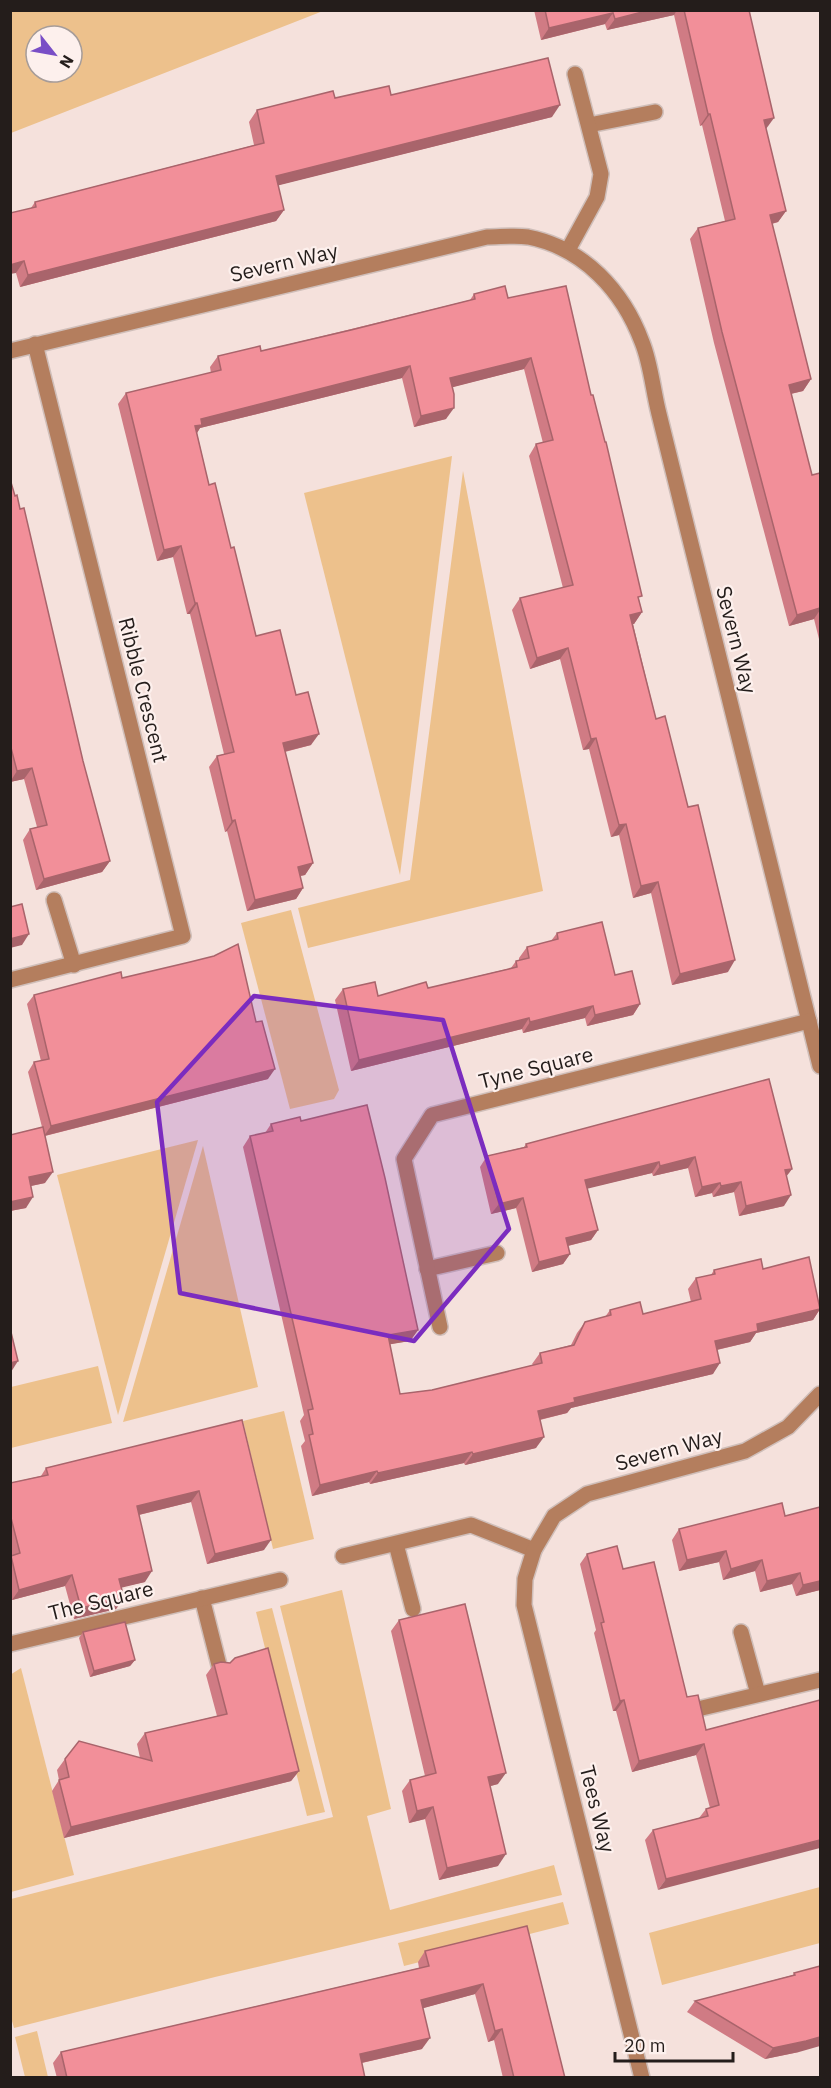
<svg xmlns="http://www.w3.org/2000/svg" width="831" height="2088" font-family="'IBM Plex Sans',sans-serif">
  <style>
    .green { fill: #edc18c; fill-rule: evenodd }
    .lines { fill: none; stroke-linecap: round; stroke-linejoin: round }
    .minor-casing { stroke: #cfbeb9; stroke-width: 18 }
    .minor { stroke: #b47e5e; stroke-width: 15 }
    .wall { fill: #d07b84 }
    .shaded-wall { fill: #a9646b }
    .building { fill: #f28f99; stroke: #a9646b; stroke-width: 1.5 }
    .marked { fill: #7b2cbf; fill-opacity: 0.2; stroke: #7b2cbf; stroke-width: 4.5; stroke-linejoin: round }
    .labels { text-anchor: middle; stroke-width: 4.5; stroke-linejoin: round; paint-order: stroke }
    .street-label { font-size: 21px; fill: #241d1b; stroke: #fdf0ed }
  </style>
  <rect width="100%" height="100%" fill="#f5e1dc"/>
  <g class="green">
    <path d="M 11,10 L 323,10 L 323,11 L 11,133 ZM 36,36 L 72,36 L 72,72 L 36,72 Z"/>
    <polygon points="452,456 400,875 304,493"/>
    <polygon points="463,471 543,891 308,948 298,908 410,880"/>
    <polygon points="291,910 339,1090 334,1099 290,1109 241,923"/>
    <polygon points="198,1140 118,1415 57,1175"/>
    <polygon points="203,1146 258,1387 123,1422"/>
    <polygon points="98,1366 112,1423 11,1448 11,1387"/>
    <polygon points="284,1411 314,1539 273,1549 243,1421"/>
    <polygon points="342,1590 391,1809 367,1816 390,1910 554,1865 562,1895 215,1977 14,2028 10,2014 11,1899 333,1817 280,1606"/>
    <polygon points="272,1608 325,1812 307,1816 256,1612"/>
    <polygon points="21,1668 74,1875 11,1892 10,1675"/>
    <polygon points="820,1887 820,1943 662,1985 649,1933"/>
    <polygon points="563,1902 569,1924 404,1966 398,1943"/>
    <polygon points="37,2031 48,2077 25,2077 15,2037"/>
  </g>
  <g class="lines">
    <g class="minor-casing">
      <g id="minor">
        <polyline points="589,125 655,112"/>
        <polyline points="568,250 597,197 601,174 575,74"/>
        <path d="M 10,351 L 487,237 C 500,237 515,235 528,237 C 584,248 623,291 642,342 C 651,364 653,391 659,414 L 820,1066"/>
        <polyline points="54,900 74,965"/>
        <polyline points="10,980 183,936 35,344"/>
        <polyline points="427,1269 497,1253"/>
        <polyline points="440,1327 404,1159 432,1115 809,1021"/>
        <polyline points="396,1544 413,1609"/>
        <polyline points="343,1556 471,1525 534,1550"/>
        <polyline points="202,1598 219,1665"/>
        <polyline points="741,1632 758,1694"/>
        <polyline points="10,1644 280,1580"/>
        <polyline points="702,1708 820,1680"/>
        <polyline points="642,2078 524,1605 525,1579 534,1550 554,1516 587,1494 745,1451 788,1427 820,1394"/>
      </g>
    </g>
    <use href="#minor" class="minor"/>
  </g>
  <g class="wall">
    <polygon points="534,10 749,10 766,129 786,211 778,222 772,224 811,379 803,391 791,394 812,475 820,473 820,643 814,619 789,626 714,343 690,239 698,228 725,221 702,125 700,126 674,15 607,30 605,24 541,40"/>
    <polygon points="391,95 552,117 278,185 284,210 276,221 20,287 16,273 31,208 35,202 254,145 249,122 257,110 335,98"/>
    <polygon points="474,294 508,298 591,395 642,612 634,624 633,624 656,719 728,972 672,985 651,893 633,898 619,835 611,837 589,749 583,750 560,659 530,669 512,610 520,598 563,588 529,456 536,444 543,443 524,369 452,387 446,419 414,427 402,378 200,428 197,433 209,485 231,548 256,636 296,695 311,745 285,752 313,863 305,875 300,876 303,888 296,899 247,911 227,831 225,832 209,767 217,756 224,754 190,614 187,614 173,557 157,561 118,404 126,393 211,373 210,367 218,356 261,351 470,300"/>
    <polygon points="10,479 83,761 110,861 102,872 36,890 23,840 30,829 37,827 24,779 10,782"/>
    <polygon points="557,933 615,975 640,1004 633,1015 587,1026 585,1018 523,1033 522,1029 351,1071 335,1000 343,989 378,996 428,988 511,968 516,961 519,960 519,958 527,947 551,941"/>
    <polygon points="122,978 268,1079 45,1136 45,1183 31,1186 26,1208 10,1211 10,1135 42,1127 28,1072 34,1062 41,1061 27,1004 34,995"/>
    <polygon points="769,1079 792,1169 786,1177 784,1206 739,1216 734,1192 713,1197 712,1193 695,1197 688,1168 653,1176 652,1173 587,1188 598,1230 591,1240 568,1246 570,1254 563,1264 532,1272 516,1208 491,1214 480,1167 487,1156 524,1147 526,1144"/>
    <polygon points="301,1121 418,1330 410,1341 390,1344 400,1394 432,1390 533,1365 532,1364 540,1353 571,1345 577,1333 585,1322 605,1317 610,1310 643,1314 691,1302 688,1289 696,1278 711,1275 714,1270 763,1269 820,1306 820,1309 813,1320 756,1333 750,1342 717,1350 713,1374 571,1408 567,1413 540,1420 536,1448 465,1465 464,1463 370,1484 369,1482 312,1496 301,1446 305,1441 300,1421 304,1415 243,1147 250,1136 265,1133 271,1124"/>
    <polygon points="242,1420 264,1550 207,1564 191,1502 139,1515 145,1582 121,1587 124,1598 116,1609 74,1619 65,1586 12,1600 10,1594 10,1483 41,1476 46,1468"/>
    <polygon points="820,1507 820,1590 796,1596 792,1584 760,1592 755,1571 723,1580 719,1562 679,1571 672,1540 679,1529 785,1516"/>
    <polygon points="587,1554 623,1569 687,1697 706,1730 795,1706 658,1890 645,1840 653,1830 699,1818 706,1809 710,1808 696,1755 632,1772 616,1711 613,1711 594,1633 596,1630 580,1564"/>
    <polygon points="399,1620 498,1784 490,1786 498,1866 439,1880 425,1819 409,1823 402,1791 410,1780 425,1776 391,1631"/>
    <polygon points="83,1632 135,1660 130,1666 90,1677 79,1638"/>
    <polygon points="214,1664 299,1771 291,1781 64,1838 52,1791 59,1780 57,1770 65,1759 140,1758 137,1744 145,1733 217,1716 206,1675"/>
    <polygon points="527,1926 565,2078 503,2078 494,2040 488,2042 475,1994 423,2008 422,2049 362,2063 365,2078 57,2078 53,2063 61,2052 419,1968 418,1962 425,1951"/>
    <polygon points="794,1973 799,2052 765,2059 687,2012 695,2001 793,1975"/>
  </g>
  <g class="shaded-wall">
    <polygon points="650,10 677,10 674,15 607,30 615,19"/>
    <polygon points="613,13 605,24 541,40 549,28"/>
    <polygon points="560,105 552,117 268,188 276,176"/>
    <polygon points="708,114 710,114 702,125 700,126"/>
    <polygon points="774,118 766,129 764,120"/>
    <polygon points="284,210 276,221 20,287 28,275"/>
    <polygon points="786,211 778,222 762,226 770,215"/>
    <polygon points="24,261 16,273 10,274 10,265"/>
    <polygon points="531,358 524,369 442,390 450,378"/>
    <polygon points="410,366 402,378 200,428 195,436 187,438 201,419"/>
    <polygon points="811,379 803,391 781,396 789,385"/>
    <polygon points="454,408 446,419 414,427 421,416"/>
    <polygon points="181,546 173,557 157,561 164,550"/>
    <polygon points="195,603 197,603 190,614 187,614"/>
    <polygon points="820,608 820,610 814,619 789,626 797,615"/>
    <polygon points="642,612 634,624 623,626 630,615"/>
    <polygon points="568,648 560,659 530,669 537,658"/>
    <polygon points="319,734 311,745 275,754 283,743"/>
    <polygon points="596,738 589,749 583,750 591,739"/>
    <polygon points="32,768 24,779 10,782 17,771"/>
    <polygon points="235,820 227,831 225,832 232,821"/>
    <polygon points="626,824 619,835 611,837 619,825"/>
    <polygon points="110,861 102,872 36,890 44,879"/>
    <polygon points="313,863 305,875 290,878 298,867"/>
    <polygon points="658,882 651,893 633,898 641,886"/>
    <polygon points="303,888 296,899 247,911 255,900"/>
    <polygon points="29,934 22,945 10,948 10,939"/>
    <polygon points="735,960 728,972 672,985 680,974"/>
    <polygon points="640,1004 633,1015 587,1026 595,1015"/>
    <polygon points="593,1006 585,1018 523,1033 530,1022"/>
    <polygon points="529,1018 522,1029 351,1071 359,1060"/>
    <polygon points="275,1069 268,1079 44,1136 51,1126"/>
    <polygon points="695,1157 688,1168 653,1176 660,1166"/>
    <polygon points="659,1162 652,1173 578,1191 585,1180"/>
    <polygon points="792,1169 784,1179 785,1170"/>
    <polygon points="53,1172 45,1183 21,1188 29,1177"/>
    <polygon points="741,1182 734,1192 713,1197 721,1186"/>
    <polygon points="720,1183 712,1193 695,1197 702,1187"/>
    <polygon points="791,1195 784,1206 739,1216 746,1206"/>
    <polygon points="33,1197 26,1208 10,1211 10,1202"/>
    <polygon points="523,1198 516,1208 491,1214 499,1204"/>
    <polygon points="598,1230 591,1240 559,1248 566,1238"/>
    <polygon points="570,1254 563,1264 532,1272 539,1262"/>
    <polygon points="820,1309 813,1320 756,1333 750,1342 707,1352 715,1341 757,1324"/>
    <polygon points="418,1330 410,1341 380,1346 388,1335"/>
    <polygon points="18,1361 11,1372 10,1372 10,1363"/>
    <polygon points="720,1363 713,1374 571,1408 567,1413 530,1422 538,1411 574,1398"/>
    <polygon points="544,1437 536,1448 465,1465 473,1454"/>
    <polygon points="472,1452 464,1463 370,1484 378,1473"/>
    <polygon points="377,1471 369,1482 312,1496 320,1485"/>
    <polygon points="199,1491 191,1502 130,1517 137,1506"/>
    <polygon points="271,1540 264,1550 207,1564 215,1554"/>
    <polygon points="726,1551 719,1562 679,1571 687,1560"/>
    <polygon points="762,1560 755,1571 723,1580 731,1569"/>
    <polygon points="152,1571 145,1582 112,1590 119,1579"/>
    <polygon points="800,1573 792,1584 760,1592 767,1581"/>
    <polygon points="72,1575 65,1586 12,1600 19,1590"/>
    <polygon points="820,1581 820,1590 796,1596 803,1585"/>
    <polygon points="124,1598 116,1609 74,1619 81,1608"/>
    <polygon points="135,1660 130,1666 90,1677 94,1671"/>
    <polygon points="624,1700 616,1711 613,1711 620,1701"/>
    <polygon points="704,1744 696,1755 632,1772 639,1761"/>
    <polygon points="299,1771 291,1781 64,1838 71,1827"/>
    <polygon points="506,1773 498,1784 480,1789 488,1777"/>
    <polygon points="433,1807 425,1819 409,1823 417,1811"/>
    <polygon points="820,1840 820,1848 658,1890 666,1879"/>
    <polygon points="506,1854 498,1866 439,1880 447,1868"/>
    <polygon points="483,1984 475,1994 413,2011 421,2000"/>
    <polygon points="502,2029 494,2040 488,2042 495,2031"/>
    <polygon points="820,2037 820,2046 799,2052 765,2059 773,2048"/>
    <polygon points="430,2038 422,2049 352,2065 360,2054"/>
  </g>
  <g class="building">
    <polygon points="545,10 650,10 615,19 613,13 549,28"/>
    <polygon points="684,10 749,10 774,118 764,120 786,211 770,215 811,379 789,385 812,475 820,473 820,608 797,615 722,332 698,228 735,219 710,114 708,114"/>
    <polygon points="548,58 560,105 276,176 284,210 28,275 24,261 10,265 10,213 36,207 35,202 264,143 257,110 333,91 335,98 389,86 391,95"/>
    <polygon points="505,286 508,298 566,286 591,395 593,395 605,442 606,442 642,596 638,597 642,612 630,615 641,660 656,719 665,716 688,807 698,805 735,960 680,974 658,882 641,886 626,824 619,825 596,738 591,739 568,648 537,658 520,598 573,585 536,444 553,440 531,358 450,378 454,394 454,408 421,416 410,366 201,419 202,425 195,426 209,485 215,483 231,548 234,547 256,636 280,630 296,695 308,692 319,734 283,743 313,863 298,867 303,888 255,900 235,820 232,821 217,756 234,752 197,603 195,603 181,546 164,550 126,393 221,370 218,356 260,346 261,351 351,330 475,299 474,294"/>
    <polygon points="10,479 15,496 17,495 20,509 24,508 83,761 110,861 44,879 30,829 47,825 32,768 17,771 10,744"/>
    <polygon points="22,904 29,934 10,939 10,907"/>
    <polygon points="602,922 615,975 632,971 640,1004 595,1015 593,1006 530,1022 529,1018 359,1060 343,989 375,982 378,996 426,982 428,988 517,967 516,961 529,958 527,947 558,939 557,933"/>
    <polygon points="238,944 256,1022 262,1021 275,1069 51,1126 34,1062 49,1059 34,995 121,972 122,978 190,962 214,956"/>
    <polygon points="769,1079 792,1169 785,1170 791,1195 746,1206 741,1182 721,1186 720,1183 702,1187 695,1157 660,1166 659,1162 585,1180 598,1230 566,1238 570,1254 539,1262 523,1198 499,1204 487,1156 527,1147 526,1144"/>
    <polygon points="367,1105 385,1178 418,1330 388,1335 400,1394 432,1390 542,1363 540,1353 574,1345 585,1322 611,1315 610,1310 640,1302 643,1314 701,1299 696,1278 715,1274 714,1270 761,1259 763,1269 809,1257 820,1309 757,1324 758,1331 715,1341 720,1363 574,1398 575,1402 538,1411 544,1437 473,1454 472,1452 378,1473 377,1471 320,1485 309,1435 313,1434 308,1410 313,1409 250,1136 273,1131 271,1124 300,1117 301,1121"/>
    <polygon points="43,1127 53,1172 29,1177 33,1197 10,1202 10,1135"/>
    <polygon points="10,1328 18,1361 10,1363"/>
    <polygon points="242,1420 271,1540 215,1554 199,1491 137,1506 152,1571 119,1579 124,1598 81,1608 72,1575 19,1590 11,1556 20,1553 10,1514 10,1483 48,1475 46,1468"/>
    <polygon points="782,1503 785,1516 820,1507 820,1581 803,1585 800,1573 767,1581 762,1560 731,1569 726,1551 687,1560 679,1529"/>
    <polygon points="617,1546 623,1569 654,1562 687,1697 698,1695 706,1730 820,1700 820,1840 666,1879 653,1830 708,1816 706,1809 719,1805 704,1744 639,1761 624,1700 620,1701 601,1623 604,1622 587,1554"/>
    <polygon points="465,1604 506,1773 488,1777 506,1854 447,1868 433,1807 417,1811 410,1780 436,1773 399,1620"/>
    <polygon points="125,1622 135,1660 94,1671 83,1632"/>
    <polygon points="268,1648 299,1771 71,1827 59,1780 69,1777 65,1759 79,1741 152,1761 145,1733 227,1714 214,1664 221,1662 230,1663 235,1658"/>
    <polygon points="527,1926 565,2078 514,2078 502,2029 495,2031 483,1984 421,2000 430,2038 360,2054 365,2078 67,2078 61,2052 429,1966 425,1951"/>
    <polygon points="820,1966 820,2037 806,2041 773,2048 695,2001 795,1975 794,1973"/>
  </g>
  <path class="marked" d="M 254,996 L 443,1020 L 509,1229 L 414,1341 L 180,1293 L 157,1102 Z"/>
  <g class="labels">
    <g class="street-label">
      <text transform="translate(284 263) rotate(-13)" y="7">Severn Way</text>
      <text transform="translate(736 640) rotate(76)" y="7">Severn Way</text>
      <text transform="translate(143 690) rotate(76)" y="7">Ribble Crescent</text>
      <text transform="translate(536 1068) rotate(-14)" y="7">Tyne Square</text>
      <text transform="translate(669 1450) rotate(-15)" y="7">Severn Way</text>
      <text transform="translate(101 1601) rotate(-14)" y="7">The Square</text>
      <text transform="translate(597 1809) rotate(76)" y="7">Tees Way</text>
    </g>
  </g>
  <rect width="831" height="2088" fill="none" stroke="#241d1b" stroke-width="24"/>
  <g transform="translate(54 54) rotate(121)"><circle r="28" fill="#fdf0ed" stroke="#a69c99" stroke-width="1.5"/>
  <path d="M0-4.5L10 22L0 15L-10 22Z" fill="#794ec6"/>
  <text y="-9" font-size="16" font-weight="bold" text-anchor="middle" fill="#241d1b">N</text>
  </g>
  <path d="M615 2052v9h118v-9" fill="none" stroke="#241d1b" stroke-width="3"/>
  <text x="624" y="2052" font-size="18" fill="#241d1b" stroke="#fdf0ed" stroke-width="4.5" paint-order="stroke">20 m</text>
</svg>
